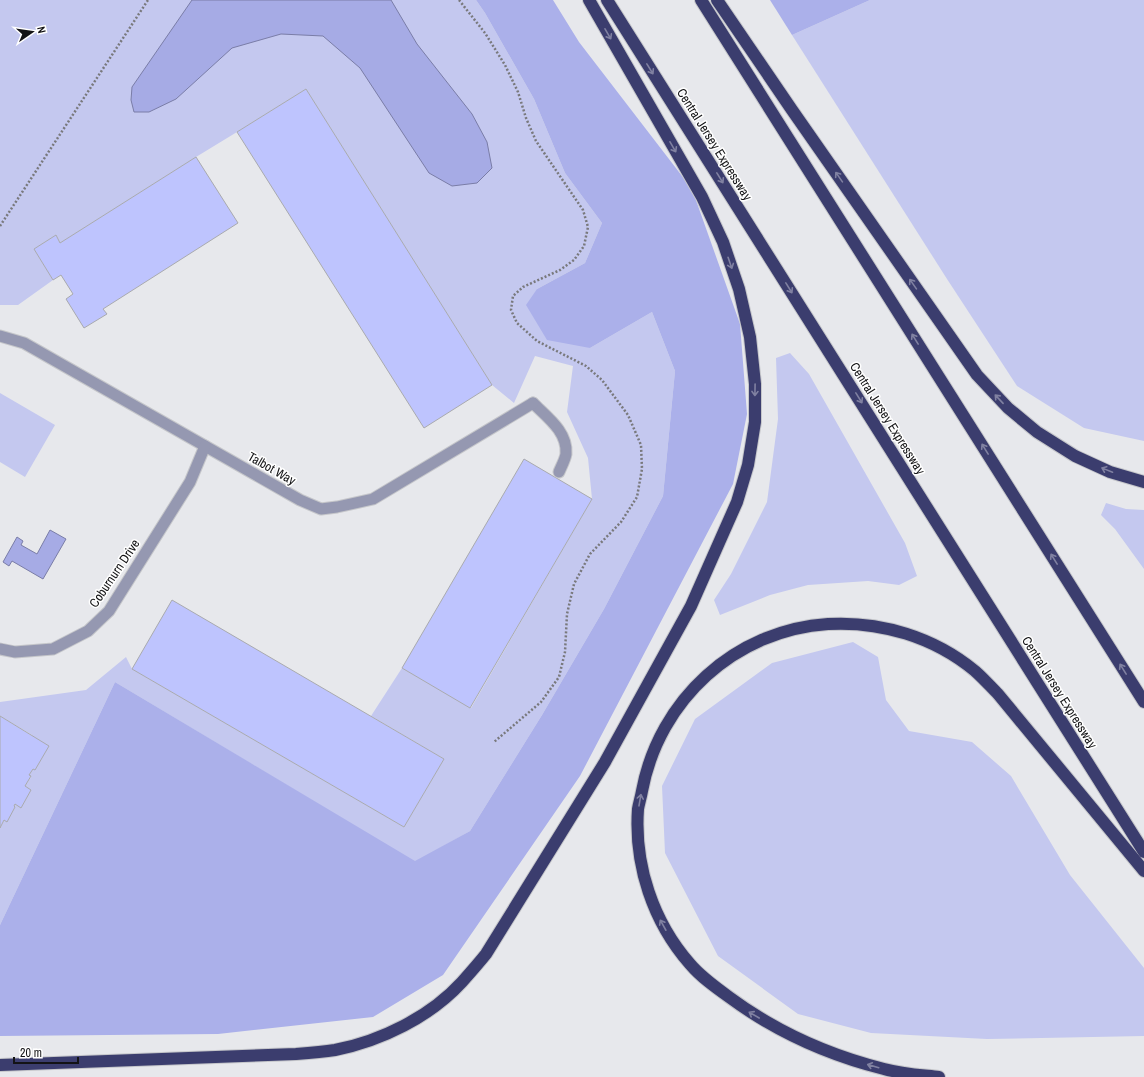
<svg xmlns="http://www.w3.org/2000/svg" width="1144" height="1077" font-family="'Archivo Narrow',sans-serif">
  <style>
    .green { fill: #c4c8ef }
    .forest { fill: #abb0ea }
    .water { fill: #a6abe5; stroke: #7a7da7 }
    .building { fill: #bec4fe; stroke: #a9aaae }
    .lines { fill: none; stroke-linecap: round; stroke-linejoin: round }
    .service-casing { stroke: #c5c6ca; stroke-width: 13 }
    .minor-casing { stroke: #c5c6ca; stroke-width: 13 }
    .motorway-casing { stroke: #c5c6ca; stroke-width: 14 }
    .path { stroke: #79797c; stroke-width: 2.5; stroke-dasharray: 2 2; stroke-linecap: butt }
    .service { stroke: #9598b1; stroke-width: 11 }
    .minor { stroke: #9598b1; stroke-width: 11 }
    .motorway { stroke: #3b3d6e; stroke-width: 12 }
    .oneway { stroke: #8081a1 }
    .labels { text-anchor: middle; stroke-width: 3; stroke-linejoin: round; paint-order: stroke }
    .street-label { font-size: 13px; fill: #131315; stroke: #fff }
  </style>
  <rect width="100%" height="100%" fill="#e7e8ec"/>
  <g class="green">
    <polygon points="0,0 476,0 485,13 534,99 565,173 602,223 585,263 537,289 590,348 652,312 675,371 663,496 604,609 542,715 470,831 415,862 115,682 0,925 0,828 4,820 7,821 15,807 14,806 15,804 21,808 31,790 25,786 31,777 29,775 33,769 35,770 32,735 0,716 0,702 86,690 126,657 132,669 404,827 444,759 371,716 402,668 471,708 592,499 588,458 567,412 573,366 535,356 514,403 492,385 306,89 237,132 196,157 60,243 56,235 34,249 53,280 18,305 0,305"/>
    <polygon points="870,0 1144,0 1144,441 1084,428 1017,386 947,279 792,35"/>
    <polygon points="790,353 809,374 905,543 917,576 899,585 868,581 808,585 770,595 720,615 714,600 731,574 767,502 778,419 776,358"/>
    <polygon points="0,393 55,425 25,477 0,462"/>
    <polygon points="1106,503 1126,509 1144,510 1144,569 1115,529 1101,515"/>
    <polygon points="853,642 878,657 886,700 909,731 972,742 1011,776 1070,875 1144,968 1144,1036 987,1039 871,1033 798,1014 718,956 665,853 662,786 695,719 772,663"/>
  </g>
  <g class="forest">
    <polygon points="476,0 553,0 579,42 692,189 740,324 747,414 733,484 580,776 443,975 373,1017 218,1034 0,1036 0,925 115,682 415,861 470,831 542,715 604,609 663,496 675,371 652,312 590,348 547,340 526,305 537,289 585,263 602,223 565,173 534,99 485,13"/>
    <polygon points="770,0 870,0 792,35"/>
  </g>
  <g class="water">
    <polygon points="192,0 391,0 417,44 472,114 487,142 492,168 477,183 452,186 429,173 360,68 323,36 281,34 232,48 176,99 149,112 134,112 131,100 132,87"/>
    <polygon points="50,530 66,539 43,579 12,561 9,566 3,562 17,537 23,541 21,545 37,554"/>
  </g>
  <g class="building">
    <polygon points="306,89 492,385 424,428 237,132"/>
    <polygon points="196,157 238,223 103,309 107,314 84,328 66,299 73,294 61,275 53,280 34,249 56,235 60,243"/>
    <polygon points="524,459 592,499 470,708 402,668"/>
    <polygon points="172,600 444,759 404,827 132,669"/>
    <polygon points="0,716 49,746 35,770 33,769 29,775 31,776 25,786 31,790 21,808 15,804 14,806 15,807 7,822 4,820 0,828"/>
  </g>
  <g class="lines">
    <g class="service-casing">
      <path id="service" d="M 533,403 C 547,417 568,432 566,454 C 565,460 561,467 559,472"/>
    </g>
    <g class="minor-casing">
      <g id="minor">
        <polyline points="0,336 24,343 300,500 321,509 337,507 373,499 533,403"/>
        <polyline points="0,649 15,652 53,649 88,631 109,611 190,482 205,446"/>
      </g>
    </g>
    <g class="motorway-casing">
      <g id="motorway">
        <polyline points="607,0 1144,852"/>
        <polyline points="701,0 1144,702"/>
        <polyline points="717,0 792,110 977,375 1008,408 1037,432 1075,456 1110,472 1144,482"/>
        <path d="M 0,1065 L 296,1054 C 309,1053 322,1052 335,1050 C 381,1041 430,1017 462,982 C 470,973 478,964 486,954 L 605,762 L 691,606 L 737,502 L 748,465 L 755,422 L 755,384 L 750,337 L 739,289 L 723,242 L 702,197 L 589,0"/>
        <path d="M 939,1077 C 921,1075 902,1074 884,1069 C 828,1055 775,1031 729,997 C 715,987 701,977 690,964 C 653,922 634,865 638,809 C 639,803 641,797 642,791 C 659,700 735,630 828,624 C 881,621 934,637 975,671 C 983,678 991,687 998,694 L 1144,871"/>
      </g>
    </g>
    <g class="path">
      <polyline points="459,0 485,33 505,65 518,92 526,118 536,141 583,210 588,227 584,246 574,260 560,270 523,287 513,296 511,310 517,323 537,341 586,366 602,380 628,415 641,445 642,469 637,497 621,522 590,554 574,584 567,614 565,652 559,677 541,702 494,742"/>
      <polyline points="0,226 148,0"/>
    </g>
    <use href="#service" class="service"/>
    <use href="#minor" class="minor"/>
    <use href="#motorway" class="motorway"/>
  </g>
  <defs><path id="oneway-shaft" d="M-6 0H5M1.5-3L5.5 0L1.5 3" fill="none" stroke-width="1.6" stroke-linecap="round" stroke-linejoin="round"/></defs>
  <g class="oneway">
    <use href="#oneway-shaft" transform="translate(608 34) rotate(60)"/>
    <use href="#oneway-shaft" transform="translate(650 69) rotate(58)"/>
    <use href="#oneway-shaft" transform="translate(673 147) rotate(60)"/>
    <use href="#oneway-shaft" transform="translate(839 177) rotate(-125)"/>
    <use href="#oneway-shaft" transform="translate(720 178) rotate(58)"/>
    <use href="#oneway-shaft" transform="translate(730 263) rotate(71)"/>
    <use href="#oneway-shaft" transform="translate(913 284) rotate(-125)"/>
    <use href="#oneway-shaft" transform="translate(789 288) rotate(58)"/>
    <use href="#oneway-shaft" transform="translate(915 339) rotate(-122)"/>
    <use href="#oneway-shaft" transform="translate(755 390) rotate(91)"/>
    <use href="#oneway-shaft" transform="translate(859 398) rotate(58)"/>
    <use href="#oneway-shaft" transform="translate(999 399) rotate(-133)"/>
    <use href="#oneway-shaft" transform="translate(985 449) rotate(-122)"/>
    <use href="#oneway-shaft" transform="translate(1107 470) rotate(-158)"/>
    <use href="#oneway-shaft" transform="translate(1054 559) rotate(-122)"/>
    <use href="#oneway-shaft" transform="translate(1123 669) rotate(-122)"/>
    <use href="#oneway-shaft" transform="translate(640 800) rotate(-80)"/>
    <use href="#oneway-shaft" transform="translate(663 925) rotate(-119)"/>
    <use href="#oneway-shaft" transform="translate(754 1015) rotate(-150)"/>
    <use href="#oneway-shaft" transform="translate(873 1066) rotate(-164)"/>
  </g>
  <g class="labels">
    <g class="street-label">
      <text transform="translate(715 144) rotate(58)" y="5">Central Jersey Expressway</text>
      <text transform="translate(888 418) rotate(58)" y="5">Central Jersey Expressway</text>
      <text transform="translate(272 468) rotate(30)" y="5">Talbot Way</text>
      <text transform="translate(114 573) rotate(-56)" y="5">Coburnurn Drive</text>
      <text transform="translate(1060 692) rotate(58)" y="5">Central Jersey Expressway</text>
    </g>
  </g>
  <g transform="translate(32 32) rotate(77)" stroke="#ffffff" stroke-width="3" paint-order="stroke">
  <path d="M0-3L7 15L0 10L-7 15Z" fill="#131315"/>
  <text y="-6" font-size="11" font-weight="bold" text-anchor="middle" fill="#131315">N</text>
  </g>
  <path d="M14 1057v6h64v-6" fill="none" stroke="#131315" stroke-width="2"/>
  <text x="20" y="1057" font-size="12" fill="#131315" stroke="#ffffff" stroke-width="3" paint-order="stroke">20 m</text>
</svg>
